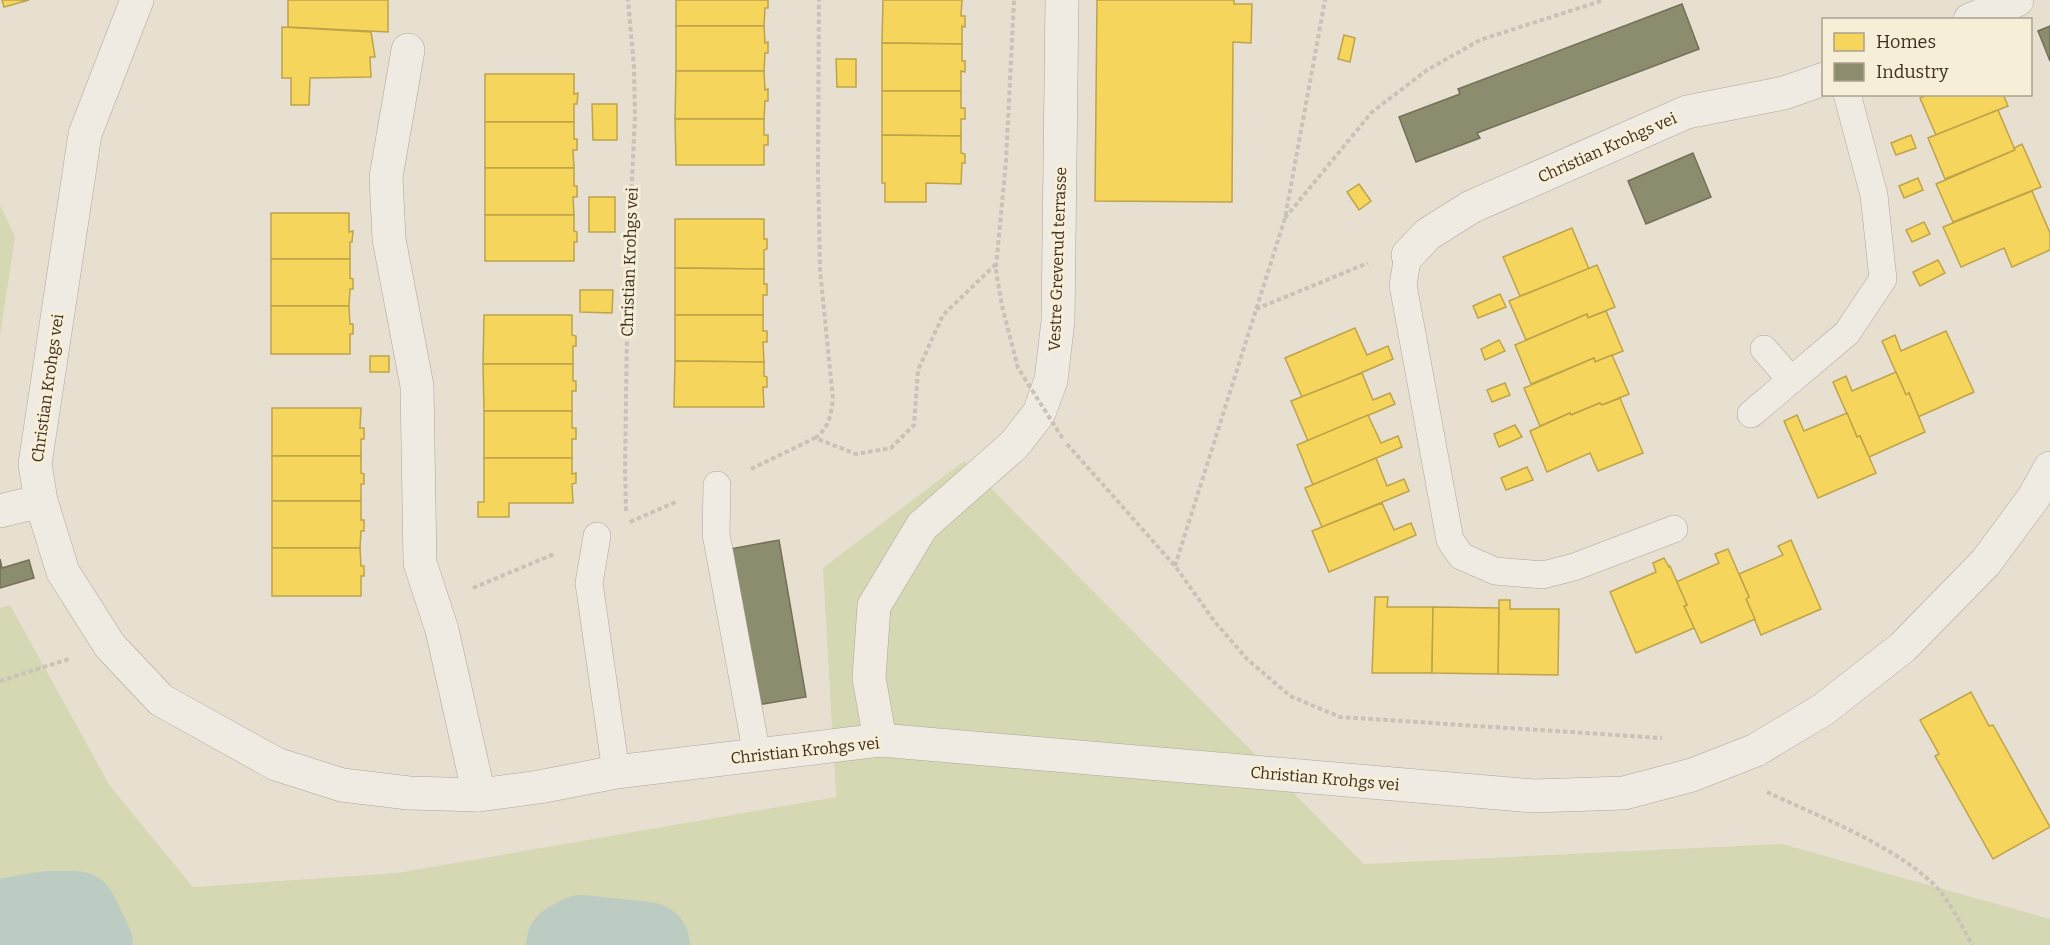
<svg xmlns="http://www.w3.org/2000/svg" width="2050" height="945" font-family="Bitter,serif">
  <style>
    .green { fill: #d6d7b3 }
    .homes { fill: #f6d55c; stroke: #bea34a; stroke-width: 1.5 }
    .industry { fill: #8c8c6e; stroke: #747057; stroke-width: 1.5 }
    .lines { fill: none; stroke-linecap: round; stroke-linejoin: round }
    .river { stroke: #bcccc2; stroke-width: 86 }
    .service-casing { stroke: #ada599; stroke-width: 28 }
    .minor-casing { stroke: #ada599; stroke-width: 34 }
    .path { stroke: #c8c2b9; stroke-width: 4; stroke-dasharray: 4.5 3; stroke-linecap: butt }
    .service { stroke: #efebe3; stroke-width: 27 }
    .minor { stroke: #efebe3; stroke-width: 33 }
    .path-bridge { stroke: #c8c2b9; stroke-width: 4; stroke-dasharray: 4.5 3; stroke-linecap: butt }
    .labels { text-anchor: middle; stroke-width: 6; stroke-linejoin: round; paint-order: stroke }
    .street-label { font-size: 16px; fill: #3d2e20; stroke: #f7eed8 }
  </style>
  <rect width="100%" height="100%" fill="#e7e0d1"/>
  <g class="green">
    <polygon points="0,205 15,237 0,336"/>
    <polygon points="964,461 1364,864 1782,844 2050,919 2050,945 0,945 0,608 10,605 110,786 193,887 397,873 836,797 823,568"/>
  </g>
  <g class="homes">
    <polygon points="2,0 29,0 4,7"/>
    <polygon points="288,0 388,0 388,32 288,27"/>
    <polygon points="676,0 768,0 768,8 765,8 764,26 676,26"/>
    <polygon points="883,0 962,0 961,16 965,16 965,27 962,26 962,44 882,43"/>
    <polygon points="1097,0 1234,0 1234,4 1252,4 1251,43 1233,42 1232,202 1095,201"/>
    <polygon points="676,26 764,26 765,43 768,42 768,53 765,53 764,71 676,71"/>
    <polygon points="282,27 371,32 375,57 370,57 371,77 310,78 309,105 291,105 291,78 282,78"/>
    <polygon points="1344,35 1355,38 1350,62 1338,59"/>
    <polygon points="882,43 962,44 962,61 965,61 965,72 961,71 961,91 882,91"/>
    <polygon points="836,59 856,59 856,87 837,87"/>
    <polygon points="676,71 764,71 765,90 768,89 768,101 765,101 764,119 675,119"/>
    <polygon points="485,74 574,74 574,94 578,93 577,104 574,104 574,122 485,122"/>
    <polygon points="882,91 961,91 961,108 965,108 965,119 961,119 961,136 882,135"/>
    <polygon points="1928,94 2003,94 2008,106 1936,135 1920,98"/>
    <polygon points="592,104 617,104 617,140 593,140"/>
    <polygon points="1998,110 2015,150 1945,179 1928,138"/>
    <polygon points="675,119 764,119 764,135 768,135 768,145 764,145 764,165 676,165"/>
    <polygon points="485,122 574,122 574,139 577,139 577,150 573,150 574,168 485,168"/>
    <polygon points="882,135 961,136 961,153 965,154 965,163 962,163 961,184 926,183 926,202 885,202 885,183 882,183"/>
    <polygon points="1911,135 1916,148 1896,155 1891,143"/>
    <polygon points="2022,144 2041,187 1953,222 1936,184 2015,150 2014,148"/>
    <polygon points="485,168 574,168 574,186 577,186 577,197 573,197 574,215 485,215"/>
    <polygon points="1918,178 1923,190 1904,198 1899,186"/>
    <polygon points="1359,184 1371,201 1359,210 1347,192"/>
    <polygon points="2032,191 2050,233 2050,250 2012,267 2004,248 1961,267 1943,227"/>
    <rect x="589" y="197" width="26" height="35"/>
    <polygon points="271,213 349,213 349,232 353,231 352,242 350,242 350,259 271,259"/>
    <polygon points="485,215 574,215 574,231 577,232 577,242 574,242 574,261 485,261"/>
    <polygon points="675,219 764,219 764,239 767,239 767,249 764,250 764,269 675,268"/>
    <polygon points="1924,222 1930,234 1912,242 1906,230"/>
    <polygon points="1572,228 1589,269 1520,296 1503,257"/>
    <polygon points="271,259 350,259 350,278 353,279 353,289 350,289 349,306 271,306"/>
    <polygon points="1938,260 1945,273 1920,286 1913,272"/>
    <polygon points="1597,265 1615,307 1588,318 1587,314 1526,340 1509,301"/>
    <polygon points="675,268 764,269 764,284 767,284 767,295 763,295 763,315 675,315"/>
    <polygon points="580,290 613,290 612,313 580,312"/>
    <polygon points="1500,294 1506,307 1478,318 1473,306"/>
    <polygon points="271,306 349,306 350,324 353,324 353,334 350,334 350,354 271,354"/>
    <polygon points="1606,311 1623,351 1595,362 1594,358 1531,384 1515,345 1587,314 1588,318"/>
    <polygon points="484,315 572,315 572,335 576,336 576,346 573,346 573,364 483,364"/>
    <polygon points="675,315 763,315 763,331 767,331 767,342 763,342 764,362 675,361"/>
    <polygon points="1355,328 1367,355 1388,346 1393,359 1331,386 1331,385 1302,397 1285,358"/>
    <polygon points="1946,331 1974,392 1918,417 1909,393 1906,395 1882,341 1895,335 1901,351"/>
    <polygon points="1499,340 1505,351 1485,360 1481,349"/>
    <polygon points="1612,355 1629,394 1602,405 1600,403 1571,415 1570,413 1540,426 1524,388 1594,358 1595,362"/>
    <rect x="370" y="356" width="19" height="16"/>
    <polygon points="675,361 764,362 764,376 767,377 767,387 763,387 764,407 674,407"/>
    <polygon points="483,364 573,364 573,381 576,381 576,391 572,391 572,411 484,411"/>
    <polygon points="1896,372 1906,395 1909,393 1925,432 1869,457 1860,436 1857,437 1833,382 1846,376 1852,391"/>
    <polygon points="1362,373 1373,400 1390,393 1395,404 1308,441 1291,401"/>
    <polygon points="1505,383 1510,395 1492,402 1487,390"/>
    <polygon points="1620,398 1643,453 1598,471 1590,453 1547,472 1530,431 1570,413 1571,415 1600,403 1602,405"/>
    <polygon points="272,408 361,408 360,428 364,428 364,439 361,439 361,456 272,456"/>
    <polygon points="484,411 572,411 572,428 576,428 576,439 572,439 572,458 484,458"/>
    <polygon points="1847,413 1857,437 1860,436 1876,473 1818,498 1784,421 1797,415 1804,431"/>
    <polygon points="1368,415 1381,443 1398,436 1402,447 1313,485 1297,445"/>
    <polygon points="1515,425 1522,437 1499,447 1494,434"/>
    <polygon points="272,456 361,456 361,473 364,474 364,484 361,484 361,501 272,501"/>
    <polygon points="484,458 572,458 572,474 576,473 576,483 572,484 573,503 509,503 509,517 478,517 478,502 484,502"/>
    <polygon points="1376,458 1387,486 1404,479 1409,491 1322,527 1305,488"/>
    <polygon points="1527,467 1533,480 1506,490 1501,478"/>
    <polygon points="272,501 361,501 361,520 364,520 364,531 361,531 360,548 272,548"/>
    <polygon points="1382,503 1394,530 1411,523 1416,535 1329,572 1312,531"/>
    <polygon points="1791,540 1821,609 1761,635 1746,599 1749,597 1739,574 1783,555 1778,546"/>
    <polygon points="272,548 360,548 361,566 364,566 364,576 361,576 361,596 272,596"/>
    <polygon points="1728,549 1749,597 1746,599 1755,619 1701,643 1684,606 1687,605 1676,582 1719,563 1715,554"/>
    <polygon points="1664,558 1669,567 1670,566 1687,605 1684,606 1694,628 1636,653 1610,592 1656,572 1653,563"/>
    <polygon points="1375,597 1388,597 1387,607 1433,607 1432,673 1372,673"/>
    <polygon points="1499,600 1510,600 1510,609 1559,609 1558,675 1498,674"/>
    <polygon points="1433,607 1499,608 1498,674 1432,673"/>
    <polygon points="1971,692 1989,726 1993,725 2050,827 1993,859 1935,756 1939,754 1920,720"/>
  </g>
  <g class="industry">
    <polygon points="1682,4 1699,49 1477,133 1480,138 1416,162 1399,117 1460,94 1458,89"/>
    <polygon points="2050,26 2050,61 2038,31"/>
    <polygon points="1693,153 1711,197 1646,224 1628,181"/>
    <polygon points="779,540 806,697 757,705 730,549"/>
    <polygon points="0,559 2,568 29,560 34,578 0,588"/>
  </g>
  <g class="lines">
    <g class="river">
      <polyline points="0,922 48,914 75,914 90,945"/>
      <polyline points="569,945 582,938 647,945"/>
    </g>
    <g class="service-casing">
      <g id="service">
        <polyline points="1408,255 1403,285 1450,540 1461,556 1495,571 1543,575 1574,567 1674,529"/>
        <polyline points="1764,349 1791,380"/>
        <polyline points="1751,414 1847,333 1883,279 1874,195 1847,94"/>
        <polyline points="717,485 716,534 757,755"/>
        <polyline points="597,536 589,583 616,772"/>
      </g>
    </g>
    <g class="minor-casing">
      <g id="minor">
        <polyline points="137,0 85,134 35,464 41,501 63,572 110,646 161,700 276,764 342,785 409,793 479,795 539,787 616,772 880,740 1534,796 1624,793 1692,775 1756,750 1824,709 1903,647 1986,562 2034,497 2050,468"/>
        <polyline points="1970,20 2017,0"/>
        <polyline points="408,50 386,177 389,239 417,386 420,563 442,630 479,795"/>
        <polyline points="1408,255 1428,234 1471,207 1687,112 1784,93 1824,79"/>
        <polyline points="0,511 41,501"/>
        <polyline points="880,740 869,678 874,606 922,526 1014,445 1039,413 1051,380 1058,321 1062,0"/>
      </g>
    </g>
    <g class="path">
      <polyline points="1285,218 1372,112 1427,70 1480,40 1604,0"/>
      <polyline points="996,267 1006,161 1014,0"/>
      <polyline points="1256,309 1368,263"/>
      <path d="M 815,438 C 829,428 831,415 833,399 L 820,270 L 818,169 L 819,0"/>
      <polyline points="1067,444 1175,566 1215,622 1247,659 1290,696 1340,717 1662,738"/>
      <polyline points="751,469 815,438 856,454 891,448 914,425 918,370 943,315 995,265 1002,306"/>
      <polyline points="626,511 625,468 628,262 635,117 634,67 628,0"/>
      <polyline points="630,522 678,501"/>
      <polyline points="1175,566 1285,218 1325,0"/>
      <polyline points="473,588 554,554"/>
      <polyline points="0,681 69,659"/>
      <path d="M 1767,792 C 1818,816 1888,843 1929,880 C 1947,895 1961,924 1972,945"/>
    </g>
    <use href="#service" class="service"/>
    <use href="#minor" class="minor"/>
    <polyline class="path-bridge" points="1002,306 1018,368 1063,439"/>
  </g>
  <g class="labels">
    <g class="street-label">
      <text transform="translate(1607 147) rotate(-24)" y="6">Christian Krohgs vei</text>
      <text transform="translate(1057 259) rotate(-88)" y="6">Vestre Greverud terrasse</text>
      <text transform="translate(629 262) rotate(-88)" y="6">Christian Krohgs vei</text>
      <text transform="translate(47 388) rotate(-82)" y="6">Christian Krohgs vei</text>
      <text transform="translate(805 750) rotate(-6)" y="6">Christian Krohgs vei</text>
      <text transform="translate(1325 778) rotate(5)" y="6">Christian Krohgs vei</text>
    </g>
  </g>
  <rect x="1822" y="18" width="210" height="78" fill="#f7eed8" stroke="#ada18e" stroke-width="1.5"/>
  <rect x="1834" y="33" width="30" height="18" fill="#f6d55c" stroke="#ada18e" stroke-width="1.5"/>
  <text x="1876" y="48" font-size="18" fill="#3d2e20">Homes</text>
  <rect x="1834" y="63" width="30" height="18" fill="#8c8c6e" stroke="#ada18e" stroke-width="1.5"/>
  <text x="1876" y="78" font-size="18" fill="#3d2e20">Industry</text>
</svg>
